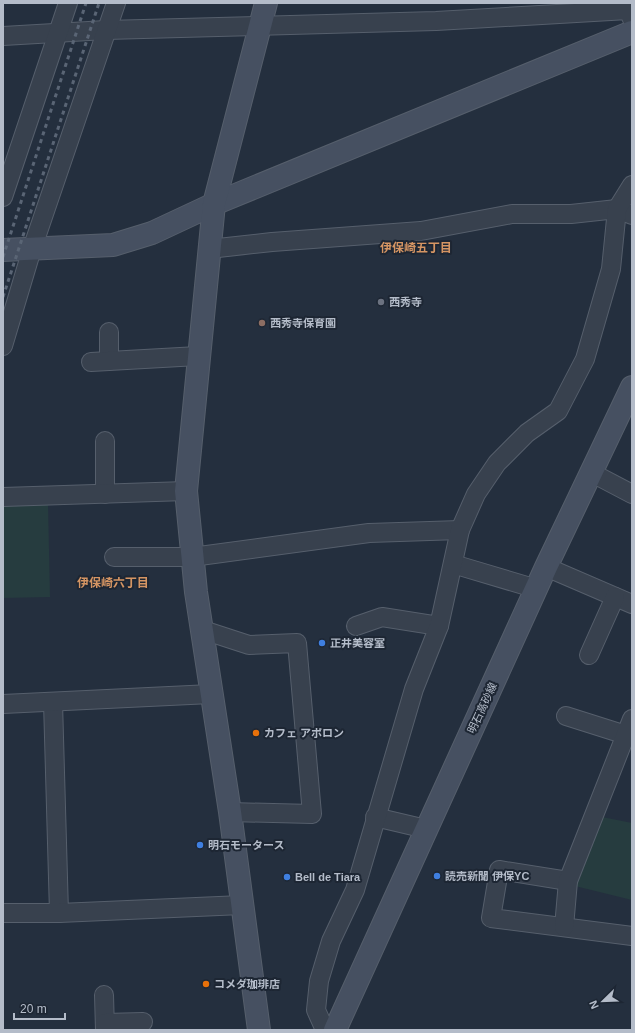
<svg xmlns="http://www.w3.org/2000/svg" width="635" height="1033" font-family="Helvetica,'Noto Sans JP',sans-serif">
  <style>
    .green { fill: #263c3f }
    .lines { fill: none; stroke-linecap: round; stroke-linejoin: round }
    .street-casing { stroke: #565f6c; stroke-width: 20 }
    .secondary-casing { stroke: #565f6c; stroke-width: 24 }
    .street { stroke: #38414e; stroke-width: 18 }
    .secondary { stroke: #465061; stroke-width: 22 }
    .rail { stroke: #5a6575; stroke-width: 3; stroke-dasharray: 4 4; stroke-linecap: butt }
    .worship-dot { fill: #6b7280; stroke: #1d2633; stroke-width: 1.5 }
    .education-dot { fill: #8d6e63; stroke: #1d2633; stroke-width: 1.5 }
    .shop-dot { fill: #3f7fe0; stroke: #1d2633; stroke-width: 1.5 }
    .food-dot { fill: #e8710a; stroke: #1d2633; stroke-width: 1.5 }
    .labels { text-anchor: middle; stroke-width: 4; stroke-linejoin: round; paint-order: stroke }
    .poi-label { font-size: 11px; font-weight: bold; fill: #b4bcc9; stroke: #1d2633; text-anchor: start }
    .street-label { font-size: 11px; fill: #b4bcc9; stroke: #1d2633 }
    .neighbourhood-label { font-size: 12px; font-weight: bold; fill: #d59563; stroke: #1d2633 }
  </style>
  <rect width="100%" height="100%" fill="#242f3e"/>
  <g class="green">
    <polygon points="48,503 50,597 3,598 3,504"/>
    <polygon points="602,817 632,823 632,900 575,886"/>
  </g>
  <g class="lines">
    <g class="street-casing">
      <g id="street">
        <polyline points="3,36 106,30 436,21 628,10 632,19"/>
        <polyline points="3,197 68,3"/>
        <polyline points="209,249 272,242 421,231 512,214 571,214 617,209 632,215"/>
        <polyline points="109,332 109,361"/>
        <polyline points="3,346 32,249 116,3"/>
        <polyline points="91,362 198,356"/>
        <polyline points="105,441 105,494"/>
        <polyline points="592,473 632,494"/>
        <polyline points="3,497 186,491"/>
        <polyline points="114,557 192,557 369,533 460,530"/>
        <polyline points="453,564 537,589"/>
        <polyline points="546,567 632,604"/>
        <polyline points="356,626 382,617 439,626"/>
        <polyline points="203,630 249,645 297,643 312,814 230,812"/>
        <polyline points="589,655 615,597"/>
        <polyline points="53,702 59,913"/>
        <polyline points="3,704 211,694"/>
        <polyline points="566,716 626,735"/>
        <polyline points="375,817 426,829"/>
        <polyline points="568,881 499,870 491,918 632,936"/>
        <polyline points="3,913 59,913 242,905"/>
        <polyline points="564,927 568,881 632,719"/>
        <polyline points="104,995 105,1030"/>
        <polyline points="105,1023 143,1022"/>
        <polyline points="325,1030 316,1010 319,981 331,941 355,890 414,689 439,626 460,530 476,494 497,463 527,433 558,411 585,359 611,269 617,209 632,185"/>
      </g>
    </g>
    <g class="secondary-casing">
      <g id="secondary">
        <polyline points="3,250 113,245 152,233 214,204 632,32"/>
        <polyline points="259,1030 230,812 196,592 186,491 214,204 266,3"/>
        <polyline points="335,1030 546,567 632,387"/>
      </g>
    </g>
    <use href="#street" class="street"/>
    <use href="#secondary" class="secondary"/>
    <g class="rail">
      <polyline points="3,257 86,3"/>
      <polyline points="3,297 99,3"/>
    </g>
  </g>
  <circle class="worship-dot" cx="381" cy="302" r="4"/>
  <circle class="education-dot" cx="262" cy="323" r="4"/>
  <g class="shop-dot">
    <circle cx="322" cy="643" r="4"/>
    <circle cx="200" cy="845" r="4"/>
    <circle cx="437" cy="876" r="4"/>
    <circle cx="287" cy="877" r="4"/>
  </g>
  <g class="food-dot">
    <circle cx="256" cy="733" r="4"/>
    <circle cx="206" cy="984" r="4"/>
  </g>
  <g class="labels">
    <g class="poi-label">
      <text x="389" y="306">西秀寺</text>
      <text x="270" y="327">西秀寺保育園</text>
      <text x="330" y="647">正井美容室</text>
      <text x="264" y="737">カフェ アポロン</text>
      <text x="208" y="849">明石モータース</text>
      <text x="445" y="880">読売新聞 伊保YC</text>
      <text x="295" y="881">Bell de Tiara</text>
      <text x="214" y="988">コメダ珈琲店</text>
    </g>
    <g class="street-label">
      <text transform="translate(482 708) rotate(-65)" y="4">明石高砂線</text>
    </g>
    <g class="neighbourhood-label">
      <text x="416" y="252">伊保崎五丁目</text>
      <text x="113" y="587">伊保崎六丁目</text>
    </g>
  </g>
  <rect width="635" height="1033" fill="none" stroke="#b4bcc9" stroke-width="8"/>
  <g transform="translate(603 1001) rotate(247)" stroke="#1d2633" stroke-width="3" paint-order="stroke">
  <path d="M0-3L7 15L0 10L-7 15Z" fill="#b4bcc9"/>
  <text y="-6" font-size="11" font-weight="bold" text-anchor="middle" fill="#b4bcc9">N</text>
  </g>
  <path d="M14 1013v6h51v-6" fill="none" stroke="#b4bcc9" stroke-width="2"/>
  <text x="20" y="1013" font-size="12" fill="#b4bcc9" stroke="#1d2633" stroke-width="3" paint-order="stroke">20 m</text>
</svg>
